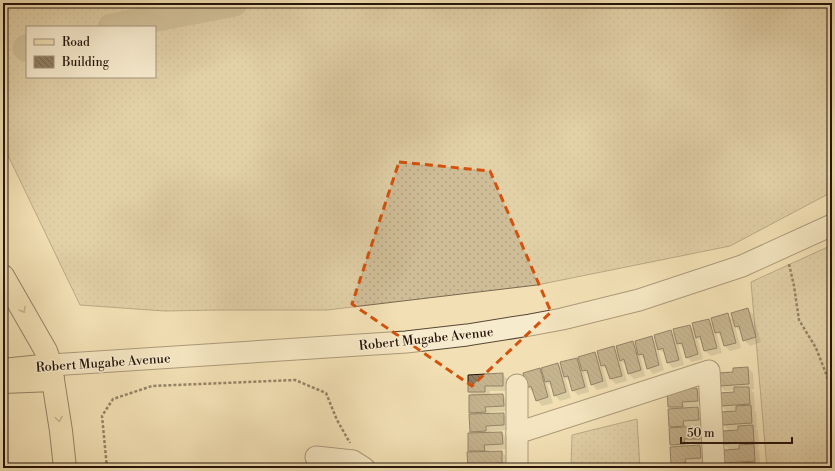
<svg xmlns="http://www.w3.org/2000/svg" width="835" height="471" font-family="'Libre Bodoni',serif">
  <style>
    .grass { fill: url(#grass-dots); stroke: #7a6850; fill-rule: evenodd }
    .shadow { fill: #0003 }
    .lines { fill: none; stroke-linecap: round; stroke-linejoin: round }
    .river { stroke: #ac9b7a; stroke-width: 27 }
    .building { fill: url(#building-back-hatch); stroke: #251409 }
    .minor-casing { stroke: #584734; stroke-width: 23 }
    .major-casing { stroke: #251409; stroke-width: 24 }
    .highway-casing { stroke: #251409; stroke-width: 24 }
    .path { stroke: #251409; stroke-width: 2.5; stroke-dasharray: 3 2; stroke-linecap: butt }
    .minor { stroke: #f7ebce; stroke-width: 21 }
    .major { stroke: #f2e0b4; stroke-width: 22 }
    .highway { stroke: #f2e0b4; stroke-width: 22 }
    .oneway { stroke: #968467 }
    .marked { fill: none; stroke: #d4520c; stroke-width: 3; stroke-dasharray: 8 5; stroke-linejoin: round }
    .labels { text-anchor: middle; stroke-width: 3; stroke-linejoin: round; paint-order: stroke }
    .street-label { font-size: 13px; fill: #251409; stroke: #f7ebce }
  </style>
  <defs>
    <pattern id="grass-dots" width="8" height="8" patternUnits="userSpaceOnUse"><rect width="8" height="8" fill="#cfbd97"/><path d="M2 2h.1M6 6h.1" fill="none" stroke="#b2a281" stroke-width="1.8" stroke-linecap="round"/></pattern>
    <pattern id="building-back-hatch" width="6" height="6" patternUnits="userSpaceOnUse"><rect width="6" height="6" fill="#907e62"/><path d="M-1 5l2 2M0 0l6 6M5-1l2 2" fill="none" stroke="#75664f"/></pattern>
  </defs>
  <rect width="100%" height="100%" fill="#f2e0b4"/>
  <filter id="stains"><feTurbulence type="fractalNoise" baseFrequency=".005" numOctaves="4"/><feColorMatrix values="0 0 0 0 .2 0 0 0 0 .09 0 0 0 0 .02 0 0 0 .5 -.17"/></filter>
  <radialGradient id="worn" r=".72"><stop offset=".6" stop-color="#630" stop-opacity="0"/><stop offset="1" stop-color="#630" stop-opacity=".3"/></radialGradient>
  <g class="grass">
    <path d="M 3,3 L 832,3 L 832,192 L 730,246 L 537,285 L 327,310 L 218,310 L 165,311 L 80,305 L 3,145 ZM 27,27 L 155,27 L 155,77 L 27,77 Z"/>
    <polygon points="832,245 832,468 767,468 751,282"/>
    <polygon points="637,419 640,468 571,468 572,435"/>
  </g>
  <g class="shadow">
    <polygon points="747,309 753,314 761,342 750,346 744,340 741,332 735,326 741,348 730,351 725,346 723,337 716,332 722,353 711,356 705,351 703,342 697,338 703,359 692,362 687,357 684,349 678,343 684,365 673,368 668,363 665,354 658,349 664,370 653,374 648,368 645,360 640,355 645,376 634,379 629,374 626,365 621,361 627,381 616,384 611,379 608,370 602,366 608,387 597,390 592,384 589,376 584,371 589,392 578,395 573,390 570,382 565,377 571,398 560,401 555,395 552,387 547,383 553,403 542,406 537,400 533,392 528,387 540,369 544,373 558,364 563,369 576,359 581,363 595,353 600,358 614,348 618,352 632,342 638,348 651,337 657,343 671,331 677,337 690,326 695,331 709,320 714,326 728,315 734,321"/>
    <polygon points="748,368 753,373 754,389 751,390 754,393 755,409 753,409 756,412 757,428 755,428 758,431 759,447 756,448 759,450 760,466 758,466 759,468 731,468 725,462 731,451 724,444 739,431 739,429 728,430 723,424 737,412 737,410 727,411 727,412 721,405 736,393 735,390 725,391 720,386 734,373"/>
    <polygon points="502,374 508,380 508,391 490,391 490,395 503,395 508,400 509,411 490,412 490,414 503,414 509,419 509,430 491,431 491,433 502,433 507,438 508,449 489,450 489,452 502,452 507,457 507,468 469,468 469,434 473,434 471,432 472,415 470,413 473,396 469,392 469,376"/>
    <polygon points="697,389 702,394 703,406 687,407 687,409 698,408 703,414 704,425 697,425 704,432 705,444 689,444 689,446 699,445 705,451 706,463 690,464 690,466 701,465 704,468 672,468 675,467 672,464 673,447 671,445 672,429 670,426 671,410 669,407"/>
  </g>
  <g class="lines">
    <g class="river">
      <polyline points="111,27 234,3"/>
      <polyline points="26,48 27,48"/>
    </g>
  </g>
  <g class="building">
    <polygon points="748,308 756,337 743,341 739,326 735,327 731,313"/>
    <polygon points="728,313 736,343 724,346 720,332 715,333 711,318"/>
    <polygon points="709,319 717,348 704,351 700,336 696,338 692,323"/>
    <polygon points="690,325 698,354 686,358 682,343 677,344 673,329"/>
    <polygon points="671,330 679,360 667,363 663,348 658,350 654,335"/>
    <polygon points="652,336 659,365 647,369 643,354 638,355 635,341"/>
    <polygon points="633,341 641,370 628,374 624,359 620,361 616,346"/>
    <polygon points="614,346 622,376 610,379 605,365 601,366 597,351"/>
    <polygon points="595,352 603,381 591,385 587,370 582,371 578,357"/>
    <polygon points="577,358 585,387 572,391 568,376 564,377 560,362"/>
    <polygon points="558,363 566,392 554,396 550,381 545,382 541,368"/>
    <polygon points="748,367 749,384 719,386 718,373 733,372 733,368"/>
    <polygon points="540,368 548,397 536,401 531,386 527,388 523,373"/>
    <polygon points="503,373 503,386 485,386 485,392 468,392 468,375"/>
    <polygon points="734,387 749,387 750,404 720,406 719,393 734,392"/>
    <polygon points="697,388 698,401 682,402 683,407 668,407 667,390"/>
    <polygon points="503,394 504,406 485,407 486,412 469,413 469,395"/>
    <polygon points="751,405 752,423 722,425 721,412 736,411 736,406"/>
    <polygon points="698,407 699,420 683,421 684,426 669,427 668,409"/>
    <polygon points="504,413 504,425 486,426 486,431 470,432 469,414"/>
    <polygon points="753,425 754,442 723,444 723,431 738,430 738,426"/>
    <polygon points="699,426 700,439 684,439 685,444 670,445 669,428"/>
    <polygon points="502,432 503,444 484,445 485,451 468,451 468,433"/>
    <polygon points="754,444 755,461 724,463 724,450 739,449 739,445"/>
    <polygon points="700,445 701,458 685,459 686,463 671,464 670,447"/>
    <polygon points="502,451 502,463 484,464 484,468 468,468 467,452"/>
    <polygon points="755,462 755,468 740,468 740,463"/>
    <polygon points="701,464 701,468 671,468 671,466"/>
  </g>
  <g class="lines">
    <g class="minor-casing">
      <g id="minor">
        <polyline points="51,365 406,342 467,335 530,325 562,319 639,300 742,266 832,225"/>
        <polyline points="517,433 709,371 714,468"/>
        <polyline points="316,457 353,461 364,468"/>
        <polyline points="517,468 517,385"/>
      </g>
    </g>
    <g class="major-casing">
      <polyline id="major" points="3,370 51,365 53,380 3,382"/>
    </g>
    <g class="highway-casing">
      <g id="highway">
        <polyline points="3,276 46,351 51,365"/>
        <polyline points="53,380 61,431 65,468"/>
      </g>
    </g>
    <g class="path">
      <polyline points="789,264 794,286 799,320 816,348 832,389"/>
      <polyline points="107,468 102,416 113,399 152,386 295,380 326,393 337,420 350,443"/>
    </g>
    <use href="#minor" class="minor"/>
    <use href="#major" class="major"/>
    <use href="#highway" class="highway"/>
  </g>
  <defs><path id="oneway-chevron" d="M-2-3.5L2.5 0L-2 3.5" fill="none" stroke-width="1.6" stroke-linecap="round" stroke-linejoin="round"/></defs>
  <g class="oneway">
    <use href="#oneway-chevron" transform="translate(23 310) rotate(59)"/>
    <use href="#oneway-chevron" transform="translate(59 419) rotate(81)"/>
  </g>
  <path d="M0 0H835V471H0ZM 399,162 L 490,171 L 551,312 L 472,386 L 352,304 Z" fill="#f2e0b4" fill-opacity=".55" fill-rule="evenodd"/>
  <path class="marked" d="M 399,162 L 490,171 L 551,312 L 472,386 L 352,304 Z"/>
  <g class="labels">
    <g class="street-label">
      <text transform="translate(426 338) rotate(-6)" y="5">Robert Mugabe Avenue</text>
      <text transform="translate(103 362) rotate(-4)" y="5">Robert Mugabe Avenue</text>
    </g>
  </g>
  <rect width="835" height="471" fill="none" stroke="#f2e0b4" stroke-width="16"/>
  <rect x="4" y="4" width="827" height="463" fill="none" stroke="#251409" stroke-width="2"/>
  <rect x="8" y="8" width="819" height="455" fill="none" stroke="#251409"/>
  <rect x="26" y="26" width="130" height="52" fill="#f7ebce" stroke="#a3957f"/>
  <rect x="34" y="39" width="20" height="6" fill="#f2e0b4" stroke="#a3957f"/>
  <text x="62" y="46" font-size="12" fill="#251409">Road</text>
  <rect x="34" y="56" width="20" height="12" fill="url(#building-back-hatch)" stroke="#a3957f"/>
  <text x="62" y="66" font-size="12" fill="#251409">Building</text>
  <path d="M681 437v6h111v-6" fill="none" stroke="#251409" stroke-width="2"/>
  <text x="687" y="437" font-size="12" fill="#251409" stroke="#f7ebce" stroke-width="3" paint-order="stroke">50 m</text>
  <rect width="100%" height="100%" filter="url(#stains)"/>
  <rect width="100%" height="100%" fill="url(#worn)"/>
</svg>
